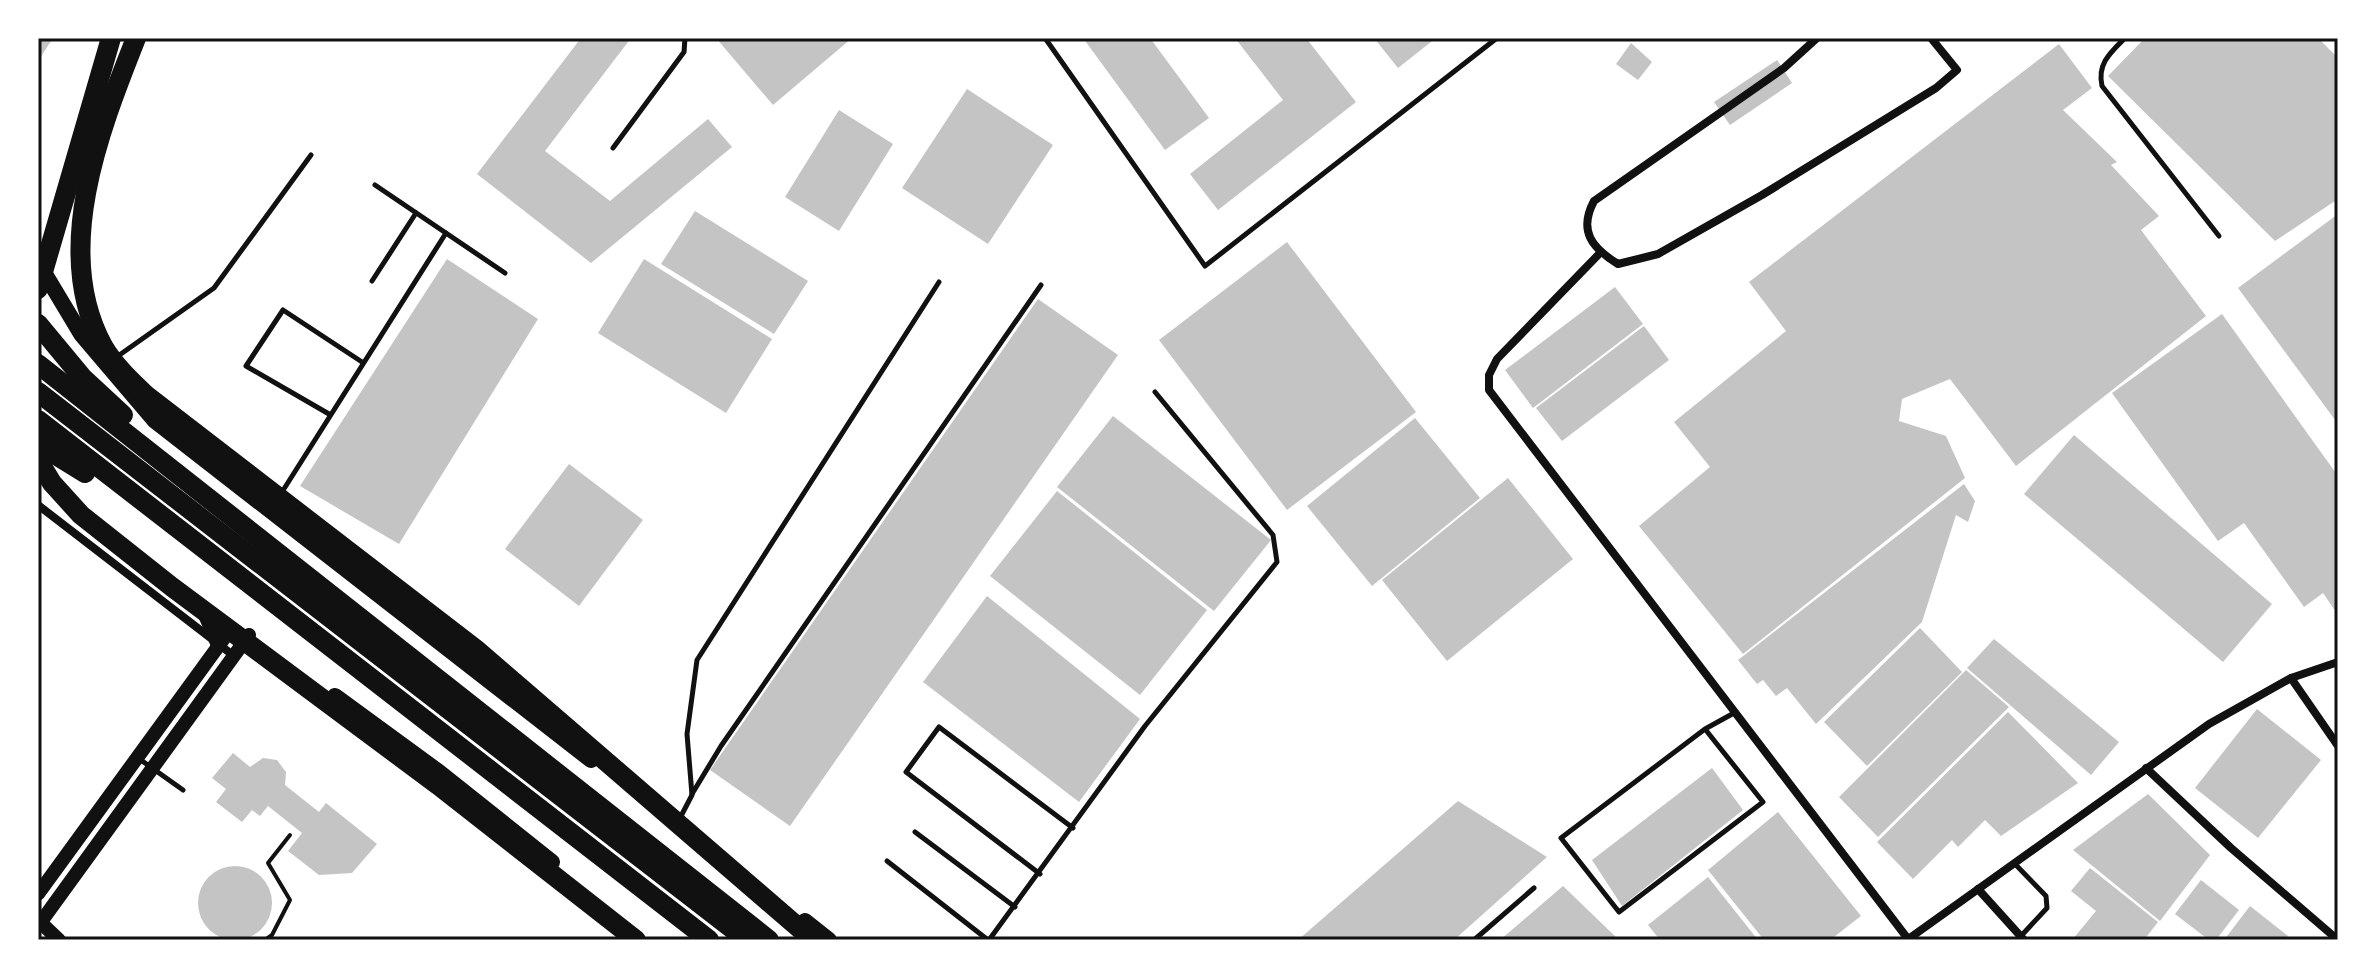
<svg xmlns="http://www.w3.org/2000/svg" width="2376" height="978" font-family="Rubik,sans-serif">
  <style>
    .building { fill: #c4c4c4 }
    .lines { fill: none; stroke-linecap: round; stroke-linejoin: round }
    .path { stroke: #111; stroke-width: 4 }
    .service { stroke: #111; stroke-width: 5 }
    .minor { stroke: #111; stroke-width: 8 }
    .tertiary { stroke: #111; stroke-width: 14 }
    .secondary { stroke: #111; stroke-width: 16 }
    .motorway { stroke: #111; stroke-width: 20 }
    .neatline { fill: none; stroke: #111; stroke-width: 3 }
  </style>
  <rect width="100%" height="100%" fill="#fff"/>
  <g class="building">
    <polygon points="38,38 53,38 38,61"/>
    <polygon points="581,38 631,38 545,151 610,201 708,119 732,147 591,263 477,174"/>
    <polygon points="716,38 852,38 773,105"/>
    <polygon points="1083,38 1150,38 1209,118 1165,150"/>
    <polygon points="1235,38 1306,38 1356,102 1218,210 1190,174 1283,100"/>
    <polygon points="1374,38 1436,38 1398,68"/>
    <polygon points="2145,38 2318,38 2338,58 2338,199 2275,241 2108,76"/>
    <polygon points="1631,43 1652,62 1638,80 1616,64"/>
    <polygon points="2059,44 2092,88 2063,110 2117,162 2111,165 2159,216 2141,230 2206,316 2016,466 1950,379 1902,399 1899,421 1946,436 1965,478 1743,654 1639,526 1710,467 1674,422 1786,331 1749,282"/>
    <polygon points="1777,60 1792,83 1730,125 1714,102"/>
    <polygon points="967,89 1053,145 988,244 902,188"/>
    <polygon points="839,110 893,144 839,231 785,197"/>
    <polygon points="695,211 808,281 774,334 661,264"/>
    <polygon points="2338,214 2338,424 2238,288"/>
    <polygon points="1287,242 1416,412 1287,510 1159,340"/>
    <polygon points="447,259 538,319 399,544 300,486"/>
    <polygon points="644,259 772,339 726,413 598,333"/>
    <polygon points="1615,287 1643,324 1533,408 1505,370"/>
    <polygon points="1038,299 1118,355 790,826 710,770"/>
    <polygon points="2222,314 2338,476 2336,612 2323,593 2304,607 2244,523 2218,541 2112,393"/>
    <polygon points="1644,326 1669,360 1562,441 1536,408"/>
    <polygon points="1113,416 1271,540 1214,611 1057,487"/>
    <polygon points="1415,418 1480,498 1372,586 1307,506"/>
    <polygon points="2074,435 2272,604 2223,662 2024,494"/>
    <polygon points="569,464 643,520 579,606 505,549"/>
    <polygon points="1508,478 1573,559 1447,661 1382,580"/>
    <polygon points="1964,484 1975,501 1968,522 1956,515 1922,622 1816,724 1787,688 1776,696 1763,680 1757,684 1738,660"/>
    <polygon points="1057,491 1207,610 1140,695 990,576"/>
    <polygon points="987,596 1140,719 1079,802 923,682"/>
    <polygon points="1920,628 1962,672 1867,766 1824,722"/>
    <polygon points="1994,639 2119,742 2091,775 1967,668"/>
    <polygon points="1966,670 2009,707 1878,837 1839,797"/>
    <polygon points="2257,709 2321,760 2258,838 2195,788"/>
    <polygon points="2008,712 2078,783 2001,836 1985,820 1958,847 1952,840 1913,879 1877,842"/>
    <polygon points="233,753 250,767 263,758 277,760 286,772 285,785 319,812 326,803 377,844 352,873 319,875 288,851 302,833 268,806 260,816 252,810 242,822 216,802 226,789 212,778"/>
    <polygon points="1712,768 1743,810 1622,906 1592,860"/>
    <polygon points="2148,794 2210,855 2160,921 2073,850"/>
    <polygon points="1458,801 1547,857 1454,940 1298,940"/>
    <polygon points="1778,812 1861,916 1830,940 1764,940 1708,870"/>
    <circle cx="235" cy="903" r="37"/>
    <polygon points="2090,868 2158,922 2144,940 2072,940 2096,911 2071,891"/>
    <polygon points="1708,877 1758,940 1660,940 1648,925"/>
    <polygon points="2201,880 2239,910 2216,940 2209,940 2175,914"/>
    <polygon points="1563,886 1619,940 1500,940"/>
    <polygon points="2250,906 2288,936 2285,940 2224,940"/>
  </g>
  <g class="lines">
    <polyline class="path" points="265,940 272,935 290,900 268,863 290,835"/>
    <g class="service">
      <polyline points="1045,38 1205,266 1497,38"/>
      <path d="M 2125,38 C 2110,53 2097,64 2102,86 L 2219,236"/>
      <polyline points="613,148 684,52 685,38"/>
      <polyline points="375,185 505,273"/>
      <polyline points="372,281 416,213"/>
      <polyline points="118,356 214,288 311,155"/>
      <polyline points="329,414 246,366 283,310 362,362"/>
      <polyline points="282,492 446,233"/>
      <polyline points="1705,729 1763,802 1619,912 1561,838 1705,729 1734,713"/>
      <polyline points="138,758 183,790"/>
      <polyline points="692,794 721,746 1041,285"/>
      <polyline points="680,818 692,795 687,734 697,660 939,282"/>
      <polyline points="915,832 1015,907"/>
      <polyline points="887,861 988,940"/>
      <polyline points="2015,864 2046,896 2047,908 2021,936"/>
      <polyline points="1040,874 906,772 939,727 1073,828"/>
      <polyline points="989,940 1145,726 1277,562 1273,535 1155,392"/>
      <polyline points="1474,940 1534,888"/>
    </g>
    <g class="minor">
      <path d="M 1817,38 L 1784,68 L 1594,201 C 1578,231 1592,248 1618,264 L 1658,254 L 1762,195 L 1936,88 L 1957,70 L 1931,38"/>
      <polyline points="1600,253 1497,359 1489,375 1489,390 1908,939"/>
      <polyline points="38,505 234,656"/>
      <polyline points="2291,678 2338,746"/>
      <polyline points="2146,768 2231,848 2338,940"/>
      <polyline points="1978,889 2024,940"/>
      <polyline points="1907,940 2209,724 2291,678 2338,662"/>
    </g>
    <g class="tertiary">
      <polyline points="38,894 225,637"/>
      <polyline points="38,920 59,940"/>
      <polyline points="38,926 249,635"/>
    </g>
    <g class="secondary">
      <polyline points="39,264 81,334 155,421 591,760"/>
      <polyline points="204,610 219,645"/>
      <polyline points="335,696 439,772 552,862"/>
      <polyline points="805,921 829,940"/>
    </g>
    <g class="motorway">
      <path d="M 136,38 C 100,129 51,251 103,346 C 114,365 131,381 147,396 L 478,651 L 813,940"/>
      <polyline points="38,289 111,38"/>
      <polyline points="38,324 82,377 123,415"/>
      <polyline points="38,364 769,940"/>
      <polyline points="38,392 747,940"/>
      <polyline points="38,420 709,940"/>
      <polyline points="38,444 85,473"/>
      <polyline points="38,460 52,483 81,515 172,587 438,785 636,940"/>
    </g>
  </g>
  <rect width="2376" height="978" fill="none" stroke="#ffffff" stroke-width="80"/>
  <rect x="40" y="40" width="2296" height="898" class="neatline"/>
</svg>
